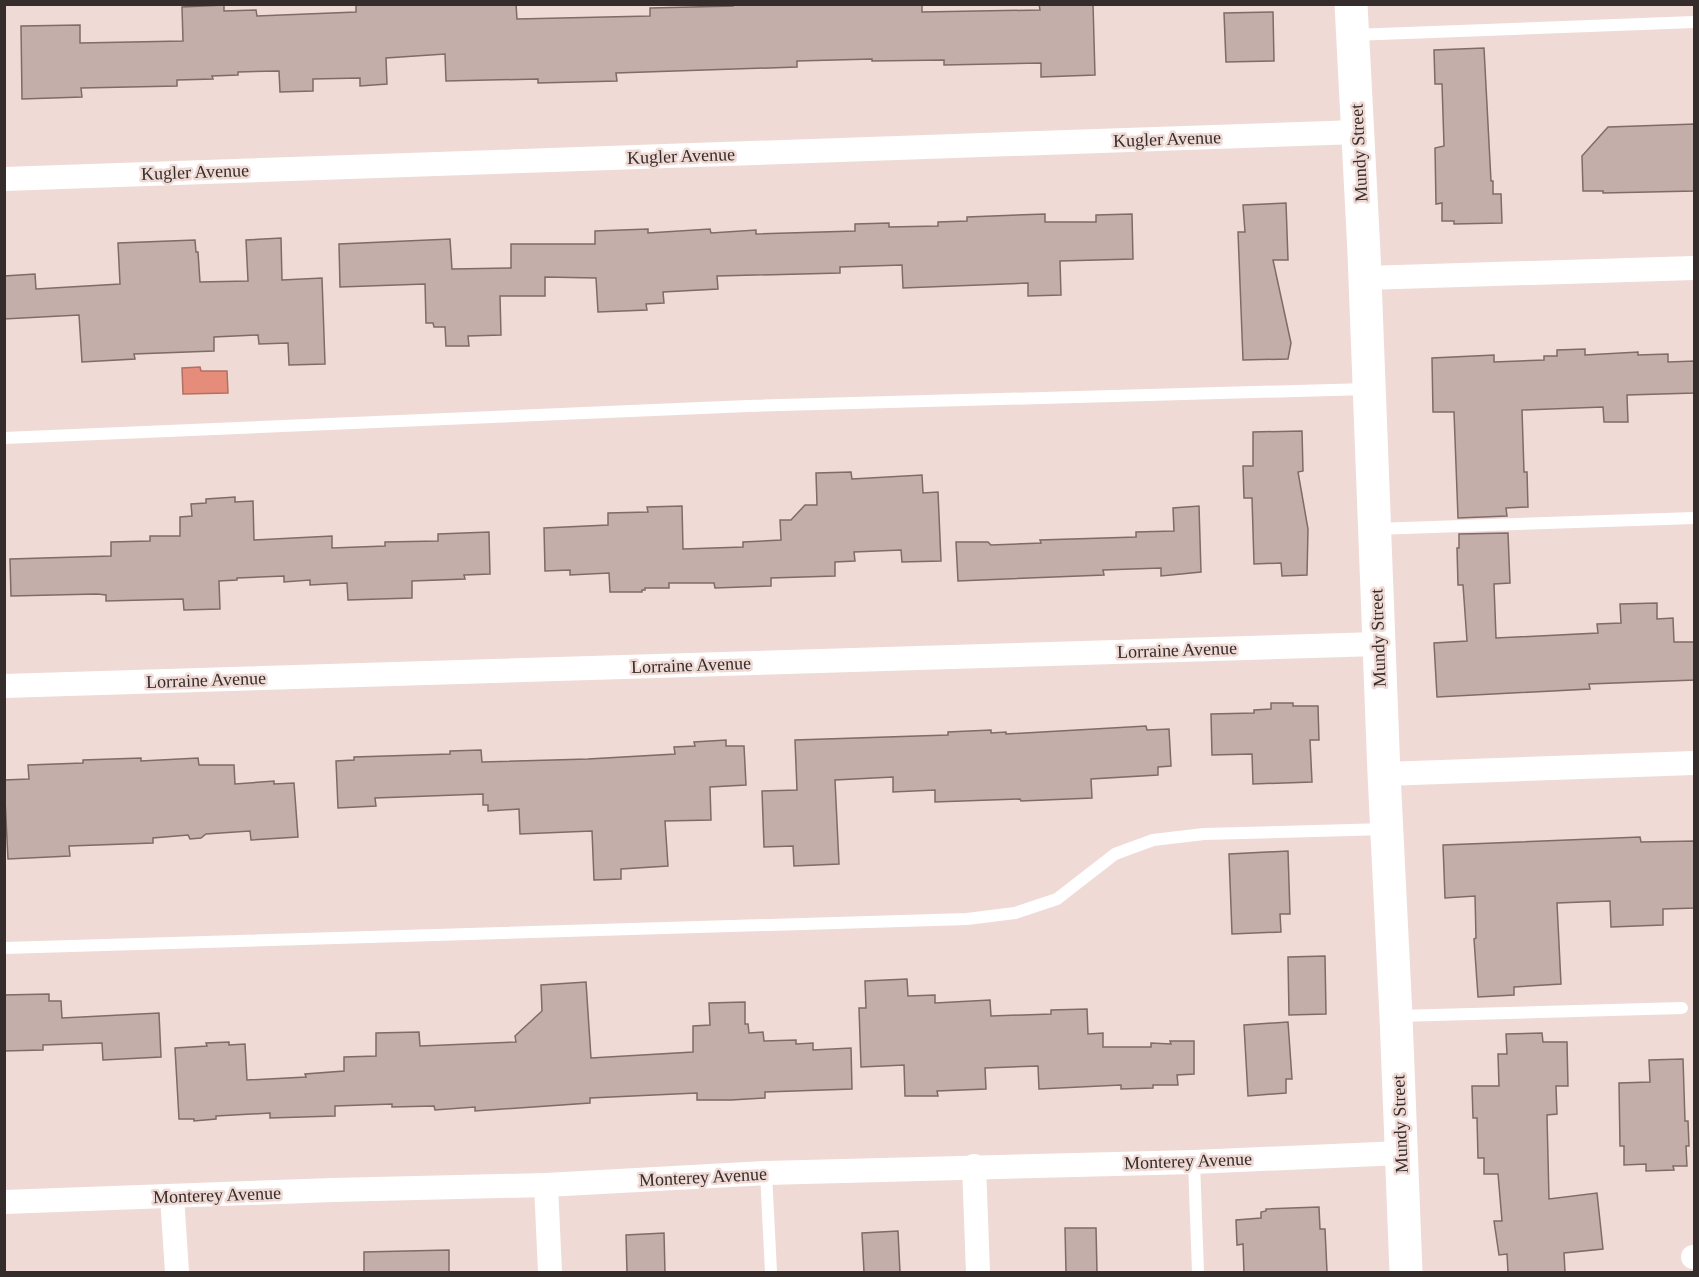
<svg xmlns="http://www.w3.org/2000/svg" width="1699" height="1277" font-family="Georgia,serif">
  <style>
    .water { fill: #e58d7a; stroke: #b07062; stroke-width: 1.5 }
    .building { fill: #c3aea9; stroke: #7f6b67; stroke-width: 1.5 }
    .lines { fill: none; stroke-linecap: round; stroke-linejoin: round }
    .lane { stroke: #fff; stroke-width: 12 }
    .street { stroke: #fff; stroke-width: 24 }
    .secondary { stroke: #fff; stroke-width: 33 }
    .labels { text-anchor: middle; stroke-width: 5; stroke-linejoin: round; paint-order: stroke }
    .street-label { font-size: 18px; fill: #352d2b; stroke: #f0dad5 }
  </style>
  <rect width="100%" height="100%" fill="#f0dad5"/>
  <polygon class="water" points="200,367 201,371 227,371 228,393 183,394 182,368"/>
  <g class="building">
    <polygon points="356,4 516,4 517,19 650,16 650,8 733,6 733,4 922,4 922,12 1040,10 1039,4 1093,4 1095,75 1041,77 1041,63 944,65 944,60 872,61 872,59 797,61 797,67 616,73 617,81 538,83 538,79 446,81 445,54 386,58 387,84 360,86 360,78 313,79 313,91 280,92 279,71 238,72 238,75 212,76 213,79 177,80 177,86 81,88 82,97 22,99 21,26 80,25 80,43 183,41 182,7 224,5 224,11 256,10 257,16 356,12"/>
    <polygon points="1273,12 1274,61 1226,62 1224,13"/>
    <polygon points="1484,48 1491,181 1493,181 1493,194 1501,194 1502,223 1454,224 1454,221 1442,221 1442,203 1436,204 1435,148 1444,146 1442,84 1435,84 1434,50"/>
    <polygon points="1695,124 1695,191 1603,193 1603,191 1583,191 1582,156 1608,127"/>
    <polygon points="1286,203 1288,260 1273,260 1291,343 1288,359 1243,360 1238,232 1245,232 1243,205"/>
    <polygon points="1045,214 1045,222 1096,222 1096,215 1132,214 1133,259 1060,261 1061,295 1028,296 1028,283 903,288 902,265 840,267 840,273 717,276 718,289 663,292 664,303 646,304 647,310 598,312 596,278 545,277 545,296 500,296 501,335 468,336 469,346 446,346 445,327 434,327 433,323 426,323 425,284 340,287 339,244 450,239 452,269 511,268 511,244 595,244 595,231 648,229 648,233 710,229 711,233 756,230 756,234 855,231 855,224 889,223 889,227 938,226 938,222 967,221 967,217"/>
    <polygon points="281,238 282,280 322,278 325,364 289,365 288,343 259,344 258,335 214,337 214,351 134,354 135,359 82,362 79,315 4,319 4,276 35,274 36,289 120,284 118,243 195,240 196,252 198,252 200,282 248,281 246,240"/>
    <polygon points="1585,349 1585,355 1638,352 1638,355 1668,354 1668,362 1695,361 1695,393 1627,395 1628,422 1604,422 1603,407 1522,410 1524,472 1527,472 1528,507 1506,508 1507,516 1458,518 1454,412 1433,412 1432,358 1494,355 1494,362 1544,360 1544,356 1557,356 1557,350"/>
    <polygon points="1302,431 1303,471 1298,472 1308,529 1307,575 1282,576 1281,563 1254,564 1252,498 1244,498 1243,466 1253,466 1253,432"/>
    <polygon points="851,472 852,479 922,475 923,493 938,492 941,561 902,562 901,550 854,552 855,561 835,562 835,576 771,578 771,586 715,588 714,583 669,583 669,588 645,588 645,590 642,590 642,592 610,592 609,573 570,575 570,570 545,571 544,528 608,525 608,513 648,512 647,507 682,506 683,549 743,547 743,542 781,540 780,520 791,520 805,505 817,505 816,473"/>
    <polygon points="235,497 235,502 253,501 254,540 332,536 332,548 385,546 385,542 438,541 438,534 489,532 490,574 464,575 465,579 412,581 412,598 348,600 347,583 310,585 310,580 284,582 284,576 237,578 237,580 219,581 220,609 184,610 183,599 106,601 106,595 97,594 11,596 10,559 111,556 111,542 150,541 150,536 180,536 180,517 192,516 191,504 206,503 206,499"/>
    <polygon points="1199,506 1201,572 1161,576 1161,568 1103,570 1104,575 958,581 956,542 988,542 991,545 1041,543 1040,540 1136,537 1136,532 1174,531 1173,508"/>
    <polygon points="1508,533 1510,583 1494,584 1496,638 1598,633 1597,624 1621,623 1620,604 1657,603 1657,619 1673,618 1674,642 1695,642 1695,680 1589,684 1590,689 1437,697 1434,643 1467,641 1463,585 1458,585 1457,548 1459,548 1459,534"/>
    <polygon points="1271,703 1293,703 1293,706 1318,706 1319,740 1310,740 1312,782 1253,784 1252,754 1212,755 1211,714 1254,713 1254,710 1271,709"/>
    <polygon points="1146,726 1147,730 1169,729 1171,766 1158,767 1158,775 1091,779 1092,798 1021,801 1020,799 935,802 935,790 893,792 893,777 835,780 839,864 794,866 793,846 764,847 762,791 797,790 795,740 948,735 948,732 991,730 991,733 1006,732 1006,734"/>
    <polygon points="726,740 726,746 744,746 746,785 710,787 711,820 665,821 668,866 621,869 621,879 594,880 592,831 520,834 519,809 488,811 488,805 483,805 483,794 375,798 376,806 338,808 336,761 354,760 354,757 450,754 450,751 481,750 482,762 588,759 675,754 674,747 695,746 694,742"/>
    <polygon points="141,758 141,761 198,758 199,765 234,765 235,784 274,781 274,784 294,783 298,837 251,840 250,831 206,834 201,838 190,839 188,835 153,838 153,843 69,846 70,856 8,859 4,780 29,779 28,765 83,763 83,760"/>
    <polygon points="1640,837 1641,842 1695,841 1695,908 1663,909 1663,925 1611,927 1610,901 1557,903 1561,984 1514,987 1514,995 1478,997 1474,939 1476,938 1475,896 1445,898 1443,845"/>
    <polygon points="1288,851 1290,914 1280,914 1281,932 1232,934 1229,854"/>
    <polygon points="1325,956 1326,1014 1289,1015 1288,957"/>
    <polygon points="907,979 908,996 935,995 935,1003 990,1000 991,1016 1051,1014 1051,1010 1087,1009 1088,1034 1103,1033 1103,1047 1151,1047 1151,1043 1171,1044 1170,1041 1194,1041 1194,1074 1177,1075 1178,1085 1153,1085 1153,1088 1121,1089 1121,1085 1039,1089 1038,1066 985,1068 986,1089 937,1091 938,1096 905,1096 904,1065 861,1067 859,1008 866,1008 865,981"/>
    <polygon points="586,982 591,1058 693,1052 693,1026 710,1025 709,1003 745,1002 745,1024 748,1024 749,1033 763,1032 764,1041 796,1040 796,1044 813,1043 813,1050 851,1048 852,1089 765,1092 765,1098 731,1100 697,1100 697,1093 590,1098 590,1103 475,1111 475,1107 435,1110 434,1106 392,1107 392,1104 335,1106 335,1116 270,1118 270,1113 216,1116 216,1119 194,1121 194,1119 179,1119 175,1048 207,1046 206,1043 229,1042 229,1045 245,1044 247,1080 306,1077 305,1074 344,1071 344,1057 376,1056 376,1033 419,1032 420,1046 516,1042 515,1036 542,1011 541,985"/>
    <polygon points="49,994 49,1001 61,1001 62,1018 159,1013 161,1057 103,1060 102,1043 43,1045 43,1050 4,1051 4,995"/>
    <polygon points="1288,1022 1292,1079 1286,1079 1286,1093 1248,1096 1244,1025"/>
    <polygon points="1542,1033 1543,1042 1567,1042 1568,1086 1556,1086 1557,1114 1547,1115 1549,1199 1597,1193 1603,1249 1564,1253 1565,1272 1508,1272 1507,1254 1499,1255 1494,1221 1502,1221 1498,1174 1484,1174 1484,1158 1478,1158 1477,1118 1473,1118 1472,1086 1499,1086 1498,1054 1507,1054 1506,1034"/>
    <polygon points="1683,1059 1685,1121 1688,1121 1689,1146 1686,1146 1687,1166 1673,1166 1674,1170 1646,1171 1646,1164 1624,1165 1624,1146 1620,1146 1619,1083 1650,1082 1649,1060"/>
    <polygon points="1319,1207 1320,1229 1325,1229 1327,1272 1244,1272 1243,1244 1237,1245 1236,1220 1261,1218 1261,1212 1266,1211 1266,1209"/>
    <polygon points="1065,1228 1096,1228 1097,1272 1066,1272"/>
    <polygon points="898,1231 900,1272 864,1272 862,1233"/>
    <polygon points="664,1233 665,1272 627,1272 626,1235"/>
    <polygon points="449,1250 449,1272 364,1272 364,1252"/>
  </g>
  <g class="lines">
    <g class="lane">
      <polyline points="1353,35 1694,22"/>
      <polyline points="4,438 748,406 1367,389"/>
      <polyline points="1375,529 1694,518"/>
      <polyline points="4,948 967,919 1015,913 1057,899 1115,854 1153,840 1204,834 1386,829"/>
      <polyline points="1397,1016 1682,1008"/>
      <polyline points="1194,1162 1198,1272"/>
      <polyline points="766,1173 771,1272"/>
    </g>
    <g class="street">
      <polyline points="4,179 1358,132"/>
      <polyline points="1365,278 1694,268"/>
      <polyline points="4,686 1378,644"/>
      <polyline points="1384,774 1694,763"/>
      <polyline points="974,1166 978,1272"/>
      <polyline points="546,1185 550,1272"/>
      <polyline points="172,1196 177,1272"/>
      <polyline points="4,1202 333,1190 546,1185 766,1173 1194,1162 1401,1153"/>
      <polyline points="1693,1257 1694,1257"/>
    </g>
    <polyline class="secondary" points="1351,4 1364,253 1384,774 1396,1016 1406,1272"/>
  </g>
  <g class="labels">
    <g class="street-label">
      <text transform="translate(1167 139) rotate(-2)" y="6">Kugler Avenue</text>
      <text transform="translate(1359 153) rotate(-93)" y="6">Mundy Street</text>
      <text transform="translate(681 156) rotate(-2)" y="6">Kugler Avenue</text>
      <text transform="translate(195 172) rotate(-2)" y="6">Kugler Avenue</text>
      <text transform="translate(1378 638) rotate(-92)" y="6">Mundy Street</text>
      <text transform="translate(1177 650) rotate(-2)" y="6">Lorraine Avenue</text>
      <text transform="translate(691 665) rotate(-2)" y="6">Lorraine Avenue</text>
      <text transform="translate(206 680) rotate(-2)" y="6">Lorraine Avenue</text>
      <text transform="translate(1400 1124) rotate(-92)" y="6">Mundy Street</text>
      <text transform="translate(1188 1161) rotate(-2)" y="6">Monterey Avenue</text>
      <text transform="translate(703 1177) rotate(-3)" y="6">Monterey Avenue</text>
      <text transform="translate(217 1195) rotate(-2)" y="6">Monterey Avenue</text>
    </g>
  </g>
  <rect width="1699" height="1277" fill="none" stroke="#352d2b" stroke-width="12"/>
</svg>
